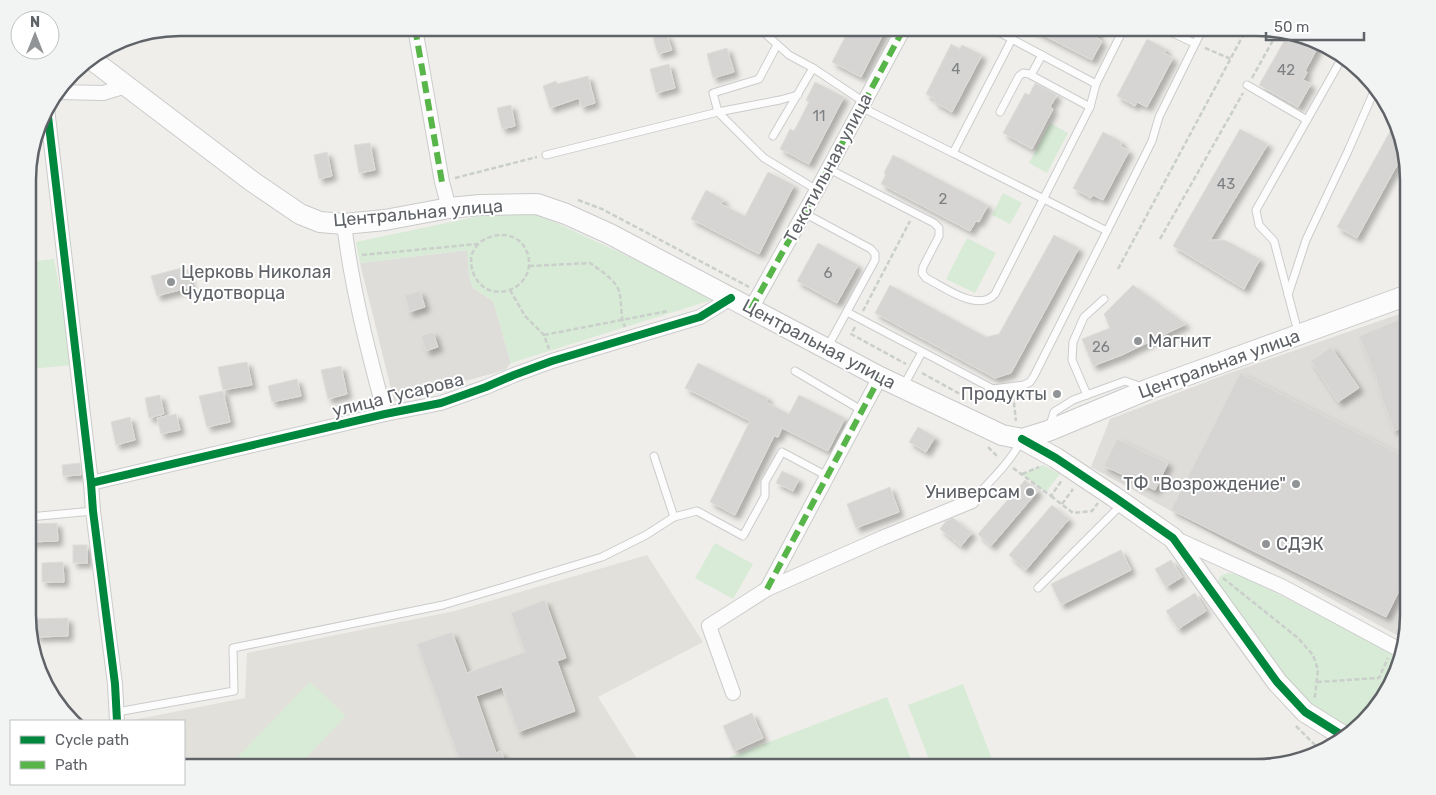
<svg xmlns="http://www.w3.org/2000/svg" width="1436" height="795" font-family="Rubik,sans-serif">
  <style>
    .industrial { fill: #dfddda }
    .education { fill: #e2e0da }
    .green { fill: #d8ebd6 }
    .building { fill: #d6d5d3; stroke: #deddd9; filter: url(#shadow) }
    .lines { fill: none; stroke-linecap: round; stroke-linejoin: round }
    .lane-casing { stroke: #cbcccc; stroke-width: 9 }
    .street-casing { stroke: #cbcccc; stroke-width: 16 }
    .secondary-casing { stroke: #cacacb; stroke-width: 22 }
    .path { stroke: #cacfcc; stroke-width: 2.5; stroke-dasharray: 5 2.5; stroke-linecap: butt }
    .lane { stroke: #fdfcfc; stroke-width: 7 }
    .street { stroke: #fdfcfc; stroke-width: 14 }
    .secondary { stroke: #fdfcfc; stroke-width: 20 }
    .quiet { stroke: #58b549; stroke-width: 6; stroke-dasharray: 12 6; stroke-linecap: butt }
    .cycleway-casing { stroke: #fff; stroke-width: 11 }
    .cycleway { stroke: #00873e; stroke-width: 8 }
    .poi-dot { fill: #919496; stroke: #fff; stroke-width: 2 }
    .labels { text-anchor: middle; stroke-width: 4; stroke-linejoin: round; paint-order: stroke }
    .number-label { font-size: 15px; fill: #7e8184 }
    .street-label { font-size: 18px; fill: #5f6368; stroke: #fff }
    .poi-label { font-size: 18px; fill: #5f6368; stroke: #fff; text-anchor: start }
    .rim { fill: none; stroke: #5f6368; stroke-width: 2.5 }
  </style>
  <defs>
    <filter id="shadow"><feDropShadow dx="4.5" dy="4.5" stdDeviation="2.5" flood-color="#0004"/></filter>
  </defs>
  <rect width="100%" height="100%" fill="#efeeea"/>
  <g class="industrial">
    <polygon points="468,250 469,276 473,288 493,301 511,363 505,370 394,401 360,263"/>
    <polygon points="1408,311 1408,624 1404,639 1091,467 1110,419 1224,375"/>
  </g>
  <polygon class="education" points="647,555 703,642 598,697 639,762 625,767 184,767 184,721 133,721 133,720 245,698 247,653 455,611"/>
  <g class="green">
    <polygon points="1050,123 1068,133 1047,173 1029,163"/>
    <polygon points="1003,193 1022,203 1010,224 992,215"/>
    <polygon points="489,214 537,214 718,298 511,363 493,301 473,288 469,276 467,250 360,263 356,242"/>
    <polygon points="967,238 996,253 975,293 946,279"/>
    <polygon points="54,259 73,365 29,369 29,262"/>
    <polygon points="1043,465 1060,474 1046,492 1022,474"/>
    <polygon points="715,543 753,564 733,599 695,578"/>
    <polygon points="1228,573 1240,575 1399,655 1388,691 1350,732 1311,707 1281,679 1226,593 1218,582 1220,576"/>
    <polygon points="310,682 346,716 297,767 228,767"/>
    <polygon points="963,684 995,767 932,767 908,705"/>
    <polygon points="887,697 914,767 704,767"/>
  </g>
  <g class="building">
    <polygon points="850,28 886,28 861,77 832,62"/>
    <polygon points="1029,28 1091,28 1099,32 1096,37 1102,41 1092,60"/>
    <polygon points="666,34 672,50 658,54 653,38"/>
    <polygon points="1287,36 1319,45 1305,71 1307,72 1303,80 1311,84 1298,107 1259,85"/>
    <polygon points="1147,39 1166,49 1164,53 1173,58 1147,107 1137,102 1135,106 1117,96"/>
    <polygon points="951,44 960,49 962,45 982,55 952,112 934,102 935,99 926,94"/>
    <polygon points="727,48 734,72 713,78 707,54"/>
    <polygon points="669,64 675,88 656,93 650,69"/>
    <polygon points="588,76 595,103 581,107 579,98 550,108 543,86 556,81 557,84"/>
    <polygon points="815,82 844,97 809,164 780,149 790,129 794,131 809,102 806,100"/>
    <polygon points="1035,83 1057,95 1050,107 1053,109 1032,149 1003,133 1025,93 1029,95"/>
    <polygon points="511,105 515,126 502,129 497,108"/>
    <polygon points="1393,126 1403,154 1357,238 1337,227"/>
    <polygon points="1240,129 1268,144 1210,240 1225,240 1260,259 1244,289 1173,246"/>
    <polygon points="1103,132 1122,142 1120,146 1129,151 1103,200 1093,195 1091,198 1073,188"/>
    <polygon points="370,143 375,170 359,173 354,145"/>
    <polygon points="327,152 332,176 319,179 314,155"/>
    <polygon points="893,155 988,205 979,222 976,221 970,231 881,184 886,174 884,173"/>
    <polygon points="768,172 794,185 759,254 691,219 706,190 724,200 721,204 745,216"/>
    <polygon points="1054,235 1079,248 1011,373 995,378 875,313 890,285 986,337 999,334"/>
    <polygon points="818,243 858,265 837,303 797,281"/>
    <polygon points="185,267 191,287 157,296 151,276"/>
    <polygon points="1133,285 1186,324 1122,355 1093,366 1082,339 1110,328 1104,314"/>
    <polygon points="420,291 425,307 409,312 405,295"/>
    <polygon points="1408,316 1408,426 1394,431 1376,381 1377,380 1359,336"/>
    <polygon points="433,332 438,347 426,351 421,336"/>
    <polygon points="1331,347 1359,388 1338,402 1311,361"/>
    <polygon points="247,362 252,385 223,390 218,367"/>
    <polygon points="698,363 768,398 766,402 789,414 799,395 845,418 828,451 782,428 778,437 774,436 735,515 710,502 750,421 685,388"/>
    <polygon points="341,366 347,394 328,399 321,370"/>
    <polygon points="1240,373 1408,458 1408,573 1386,617 1171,510"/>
    <polygon points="297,379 301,396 272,402 268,386"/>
    <polygon points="223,391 230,422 207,427 199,396"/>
    <polygon points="160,395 164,414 149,418 145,398"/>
    <polygon points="176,414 180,430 161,434 157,418"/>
    <polygon points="130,417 135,440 116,445 111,422"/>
    <polygon points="918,427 935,437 926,452 909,442"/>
    <polygon points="1117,439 1168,463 1155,490 1104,466"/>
    <polygon points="80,463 81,475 63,476 62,465"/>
    <polygon points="782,471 799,479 793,491 776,483"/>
    <polygon points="1025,480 1038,491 991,546 978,534"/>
    <polygon points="890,487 899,512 856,528 847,504"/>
    <polygon points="1052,505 1069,519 1026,570 1009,555"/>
    <polygon points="953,518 972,533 961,546 940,529 946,521"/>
    <polygon points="57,523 58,541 29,542 29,524"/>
    <rect x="73" y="545" width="14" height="18"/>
    <polygon points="1121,550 1131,570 1061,605 1051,584"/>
    <polygon points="1171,560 1182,577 1166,587 1155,569"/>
    <polygon points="63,562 64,582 42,582 42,563"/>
    <polygon points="1195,593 1206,611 1178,629 1166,611"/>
    <polygon points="545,600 566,658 557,661 575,711 518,732 502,687 476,696 496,753 501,751 507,767 462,767 417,644 452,632 467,673 525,652 511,613"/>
    <polygon points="68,618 68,636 36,637 35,619"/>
    <polygon points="752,713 763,738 734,751 723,726"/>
  </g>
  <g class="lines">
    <g class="lane-casing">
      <g id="lane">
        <polyline points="759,28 789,55 813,68"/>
        <polyline points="991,28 1096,84 1124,28"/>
        <polyline points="1162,28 1194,43"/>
        <polyline points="777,45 759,79 713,93 718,112 764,158 817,190"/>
        <polyline points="1031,75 1042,55"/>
        <polyline points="1247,85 1307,120"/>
        <polyline points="861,107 953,153 1012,39"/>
        <polyline points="1000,112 1019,76 1023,73 1029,74 1090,107"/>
        <polyline points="773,136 813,68 864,102"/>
        <polyline points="546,155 718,112 780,100 798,95"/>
        <path d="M 829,169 L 934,223 L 939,228 L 939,236 L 923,267 L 922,273 L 926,278 C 944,287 978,313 995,294 L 1090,107 L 1096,84"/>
        <polyline points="804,213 871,249 875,254 875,260 827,348"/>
        <polyline points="1107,231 1152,141 1159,117 1203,28"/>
        <polyline points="1288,295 1306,240 1348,151 1375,89"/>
        <polyline points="847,312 993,389 1024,385 1030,382 1034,376 1107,231 953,153"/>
        <polyline points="1298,332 1274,241 1259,225 1256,210 1342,58"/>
        <polyline points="795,371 863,411"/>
        <polyline points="903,387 922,352"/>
        <polyline points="1087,395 1072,360 1073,342 1084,317 1104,299"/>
        <polyline points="1050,425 1054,412 1073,400 1125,381 1142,387"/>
        <polyline points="654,456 674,517 697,511 743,536 765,496 765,482 782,452 827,476"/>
        <path d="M 972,501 C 989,482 1009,464 1021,441"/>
        <polyline points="29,517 93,511"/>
        <polyline points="1038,588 1121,505"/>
        <polyline points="117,712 234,691 233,648 443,605 504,587 602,557 646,535 674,517"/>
      </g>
    </g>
    <g class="street-casing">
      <g id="street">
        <polyline points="415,28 442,182 449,208"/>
        <polyline points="59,92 103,93 126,86"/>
        <polyline points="47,108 91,483 93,511 115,684 117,721"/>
        <path d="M 344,224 C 352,289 368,351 385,414"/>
        <polyline points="751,309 817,190 904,28"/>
        <polyline points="91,483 385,414 441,403 486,387 514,375 552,361 700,317 731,298"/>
        <polyline points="1174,538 1283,587 1400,650"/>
        <polyline points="767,589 880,377"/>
        <polyline points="733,693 709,626 767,589 882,538 972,501"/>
      </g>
    </g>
    <g class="secondary-casing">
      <g id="secondary">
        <polyline points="91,59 253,182 300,214 320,222 344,224 385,220 449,208 480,205 537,204 566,214 610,234 880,377 1002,435 1022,439 1048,431 1149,389 1408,295"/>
        <polyline points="1022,439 1056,458 1113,496 1173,538 1277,682 1305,712 1345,737"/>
      </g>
    </g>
    <g class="path">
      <polyline points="1205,48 1231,59"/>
      <polyline points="1252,78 1277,33"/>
      <polyline points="455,178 537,157"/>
      <polyline points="578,200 602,209 749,287"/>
      <polyline points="1160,239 1243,93"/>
      <path d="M 362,255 L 478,244 C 494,230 521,231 528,255 C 534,277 514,296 492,291 C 477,287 468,269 472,254 C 473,251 476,247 478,244"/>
      <path d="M 529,266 L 590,263 C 601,271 618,281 620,295 C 622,306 620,317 625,327"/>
      <polyline points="1118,269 1247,28"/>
      <polyline points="510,290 525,316 544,335 549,349"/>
      <polyline points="863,311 910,221"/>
      <polyline points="855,327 851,334 906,364"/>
      <polyline points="544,335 668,311"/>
      <polyline points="922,373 978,404"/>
      <polyline points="1013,395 1016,421"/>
      <polyline points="988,447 998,457"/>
      <polyline points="1013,468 1051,496 1062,480"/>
      <polyline points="1022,474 1039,467"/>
      <polyline points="1051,496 1073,513 1092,511 1098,503"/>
      <polyline points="1062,504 1073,489"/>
      <polyline points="1223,578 1298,638 1313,655 1318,670 1315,696 1313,699"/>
      <polyline points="1317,682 1379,678 1388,658"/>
      <polyline points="1296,726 1319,749"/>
    </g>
    <use href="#lane" class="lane"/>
    <use href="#street" class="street"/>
    <use href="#secondary" class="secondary"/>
    <g class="quiet">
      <polyline points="415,28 442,182"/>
      <polyline points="751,309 817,190 904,28"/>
      <polyline points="767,589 880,377"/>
    </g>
    <g class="cycleway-casing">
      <g id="cycleway">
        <polyline points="47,108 91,483 93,511 115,684 117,721"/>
        <polyline points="1022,439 1056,458 1113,496 1173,538 1277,682 1305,712 1345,737"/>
        <polyline points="91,483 385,414 441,403 486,387 514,375 552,361 700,317 731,298"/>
      </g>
    </g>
    <use href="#cycleway" class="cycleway"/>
  </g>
  <g class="poi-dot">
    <circle cx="171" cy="282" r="5"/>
    <circle cx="1138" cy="341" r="5"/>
    <circle cx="1057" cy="394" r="5"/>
    <circle cx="1296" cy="484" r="5"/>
    <circle cx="1030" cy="492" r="5"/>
    <circle cx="1266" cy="544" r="5"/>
  </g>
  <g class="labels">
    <g class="number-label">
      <text x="956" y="74">4</text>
      <text x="1286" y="75">42</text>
      <text x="819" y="121">11</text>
      <text x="1226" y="189">43</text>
      <text x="943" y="204">2</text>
      <text x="828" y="278">6</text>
      <text x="1101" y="352">26</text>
    </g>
    <g class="street-label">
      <text transform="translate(828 168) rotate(-62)" y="6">Текстильная улица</text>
      <text transform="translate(418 213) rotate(-5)" y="6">Центральная улица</text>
      <text transform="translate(819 344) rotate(28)" y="6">Центральная улица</text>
      <text transform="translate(1219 364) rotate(-20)" y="6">Центральная улица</text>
      <text transform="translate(398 395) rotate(-14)" y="6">улица Гусарова</text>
    </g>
    <g class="poi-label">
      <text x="181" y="278">Церковь Николая<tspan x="181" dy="21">Чудотворца</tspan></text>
      <text x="1148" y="347">Магнит</text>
      <text x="1047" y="400" text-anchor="end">Продукты</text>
      <text x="1286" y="490" text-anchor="end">ТФ "Возрождение"</text>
      <text x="1020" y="498" text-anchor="end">Универсам</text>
      <text x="1276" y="550">СДЭК</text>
    </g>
  </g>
  <path d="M0 0H1436V795H0ZM180 36H1256A144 144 0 0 1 1400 180V615A144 144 0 0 1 1256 759H180A144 144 0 0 1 36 615V180A144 144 0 0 1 180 36Z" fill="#f2f3f3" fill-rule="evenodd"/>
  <path class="rim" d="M180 36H1256A144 144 0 0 1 1400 180V615A144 144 0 0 1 1256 759H180A144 144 0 0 1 36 615V180A144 144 0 0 1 180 36Z"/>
  <rect x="10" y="720" width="175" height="65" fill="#ffffff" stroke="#bfc1c3"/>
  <rect x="20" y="736" width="25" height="8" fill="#00873e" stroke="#bfc1c3"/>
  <text x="55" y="745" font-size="15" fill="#5f6368">Cycle path</text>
  <rect x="20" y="761" width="25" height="8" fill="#58b549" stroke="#bfc1c3"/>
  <text x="55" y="770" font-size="15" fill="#5f6368">Path</text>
  <g transform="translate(35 35)"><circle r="24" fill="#ffffff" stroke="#bfc1c3"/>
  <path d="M0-4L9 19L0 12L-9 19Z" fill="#919496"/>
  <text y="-8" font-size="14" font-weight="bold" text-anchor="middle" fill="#5f6368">N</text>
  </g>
  <path d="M1266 32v8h98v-8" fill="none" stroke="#5f6368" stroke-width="2.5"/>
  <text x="1274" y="32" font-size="15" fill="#5f6368" stroke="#ffffff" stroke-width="4" paint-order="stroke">50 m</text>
</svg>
